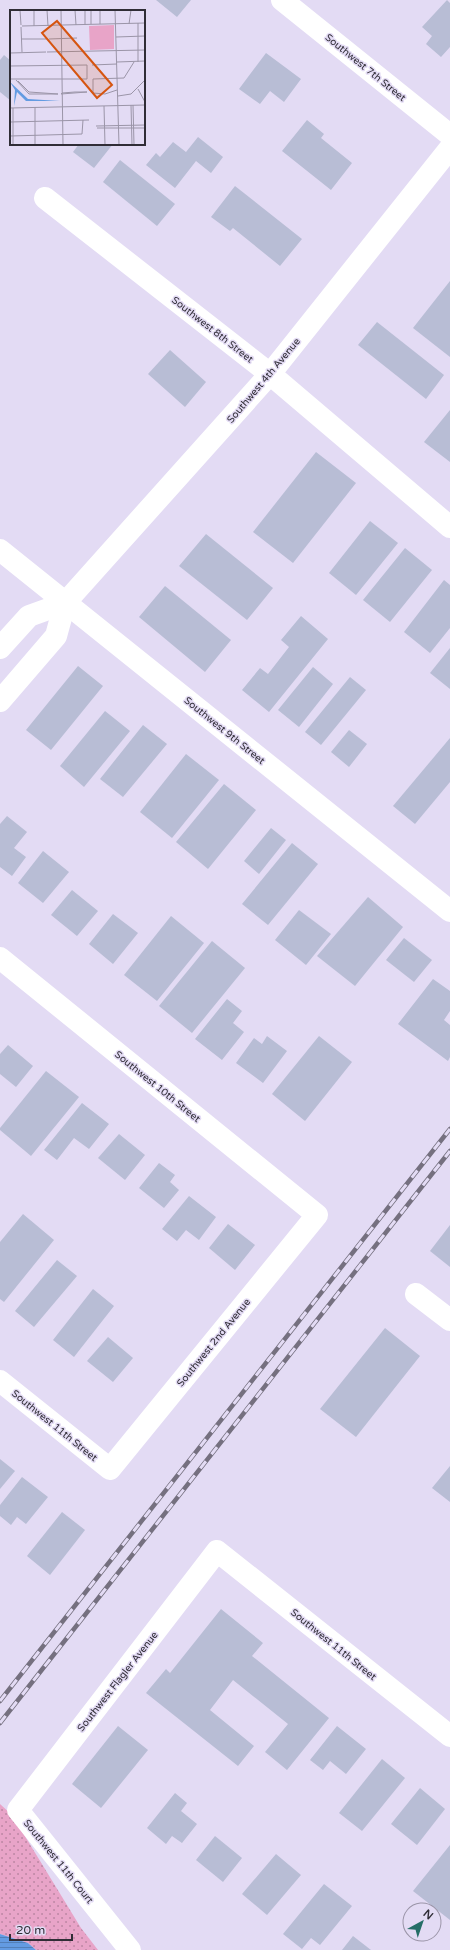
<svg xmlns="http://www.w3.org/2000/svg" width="450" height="1950" font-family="'Varela Round',sans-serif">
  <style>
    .park { fill: url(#park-dots) }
    .water { fill: url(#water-rules) }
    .building { fill: #b8bdd5 }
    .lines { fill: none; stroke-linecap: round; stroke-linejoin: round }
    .minor { stroke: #fff; stroke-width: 22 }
    .secondary { stroke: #fff; stroke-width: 22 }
    .rail-casing { stroke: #75707f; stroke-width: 4.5 }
    .rail { stroke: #e3dbf4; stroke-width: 3; stroke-dasharray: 9; stroke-linecap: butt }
    .labels { text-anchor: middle; stroke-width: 3; stroke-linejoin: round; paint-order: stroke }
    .street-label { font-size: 10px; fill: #302d36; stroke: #e3dbf4 }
    .inset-road { fill: none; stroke: #9b95a8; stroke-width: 1 }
    .view { fill: #d65510; fill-opacity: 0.15; stroke: #d65510; stroke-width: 2 }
    .inset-edge { fill: none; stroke: #302d36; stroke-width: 2 }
  </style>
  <defs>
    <pattern id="park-dots" width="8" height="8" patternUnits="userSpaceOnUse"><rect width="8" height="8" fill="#e8a4c8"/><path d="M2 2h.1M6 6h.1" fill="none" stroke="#bc86a3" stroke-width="1.8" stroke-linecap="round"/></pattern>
    <pattern id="water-rules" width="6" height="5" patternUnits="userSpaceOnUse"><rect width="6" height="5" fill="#639be2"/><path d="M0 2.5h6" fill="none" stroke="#527fb8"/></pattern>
  </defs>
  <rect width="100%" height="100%" fill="#e3dbf4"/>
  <polygon class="park" points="0,1804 12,1815 81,1928 98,1950 36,1950 28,1943 0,1934"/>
  <polygon class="water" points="0,1934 28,1943 36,1950 0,1950"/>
  <g class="building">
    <polygon points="156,0 191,0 177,17"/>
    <polygon points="447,0 450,3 450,47 441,57 426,44 432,36 422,27"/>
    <polygon points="266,53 301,79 284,102 270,91 260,104 239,89"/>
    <polygon points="4,55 11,61 11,101 0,92 0,60"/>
    <polygon points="307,120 324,134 321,138 352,163 331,190 282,151"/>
    <polygon points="198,137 223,157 211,173 196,161 175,188 146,165 156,153 160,157 173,142 186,152"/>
    <polygon points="79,144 113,144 94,168 73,152"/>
    <polygon points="120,160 175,204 157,226 103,182"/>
    <polygon points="235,186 302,239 280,266 233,228 230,231 211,217"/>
    <polygon points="450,281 450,357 413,328"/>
    <polygon points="377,322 444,375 426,399 358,345"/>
    <polygon points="170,350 206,382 185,407 148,374"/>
    <polygon points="450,410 450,462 424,442"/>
    <polygon points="316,452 356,483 293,563 253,532"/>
    <polygon points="370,521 398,543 356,595 329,573"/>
    <polygon points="206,534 273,588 247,620 179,566"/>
    <polygon points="405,548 432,570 390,622 363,600"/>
    <polygon points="444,580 450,585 450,628 430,653 404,632"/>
    <polygon points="165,586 231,640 205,672 139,617"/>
    <polygon points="301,616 328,639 269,712 242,690 260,668 268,674 289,647 281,640"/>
    <polygon points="450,648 450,689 430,673"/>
    <polygon points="78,666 103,686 51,750 26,730"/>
    <polygon points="313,667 333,684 299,727 278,710"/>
    <polygon points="350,677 366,690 321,745 305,732"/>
    <polygon points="105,711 130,731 84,787 60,766"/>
    <polygon points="143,725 167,744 123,797 100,779"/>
    <polygon points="349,730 367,744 349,767 331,752"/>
    <polygon points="450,738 450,782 415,824 393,806"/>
    <polygon points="186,754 219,780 172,838 140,812"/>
    <polygon points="224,784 256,810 208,869 176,842"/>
    <polygon points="7,816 27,832 14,848 26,857 12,876 0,867 0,824"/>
    <polygon points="271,828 286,840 259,874 244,861"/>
    <polygon points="292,843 318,864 268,925 242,904"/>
    <polygon points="43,851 69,872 43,903 18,883"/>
    <polygon points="72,890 98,911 77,936 51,915"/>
    <polygon points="368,897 403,927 355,986 317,956"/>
    <polygon points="299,910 331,934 306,965 275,940"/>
    <polygon points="113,914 138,933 113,964 89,944"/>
    <polygon points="171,916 204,943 157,1001 124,975"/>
    <polygon points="404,938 432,960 414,982 386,960"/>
    <polygon points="212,941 245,968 192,1033 159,1006"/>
    <polygon points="433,979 450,991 450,1011 444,1020 450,1025 450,1057 448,1061 398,1024"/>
    <polygon points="227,999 242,1011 233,1023 244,1032 222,1060 195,1039"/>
    <polygon points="267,1036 287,1051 263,1083 236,1063 254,1038 262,1044"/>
    <polygon points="319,1036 352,1062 305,1121 272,1094"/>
    <polygon points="8,1045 33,1066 16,1087 0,1074 0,1054"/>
    <polygon points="46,1071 79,1097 31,1156 0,1130 0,1128"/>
    <polygon points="82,1103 109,1124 89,1149 74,1138 57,1160 44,1150"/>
    <polygon points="119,1134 145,1155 125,1180 98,1158"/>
    <polygon points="159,1163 175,1175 170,1182 179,1190 164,1208 139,1188"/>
    <polygon points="189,1196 216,1217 199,1240 186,1230 177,1241 162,1229"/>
    <polygon points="23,1214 54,1240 4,1302 0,1299 0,1242"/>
    <polygon points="228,1224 255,1245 235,1270 209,1248"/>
    <polygon points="450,1225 450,1267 430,1251"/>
    <polygon points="57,1260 77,1276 34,1327 15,1311"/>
    <polygon points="93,1289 114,1306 74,1357 53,1340"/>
    <polygon points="385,1328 420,1356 356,1437 320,1409"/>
    <polygon points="108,1337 133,1358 113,1382 87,1361"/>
    <polygon points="0,1459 15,1471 0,1489"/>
    <polygon points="450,1466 450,1502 432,1488"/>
    <polygon points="22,1477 48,1497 26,1524 17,1517 11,1525 0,1516 0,1505"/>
    <polygon points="62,1512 85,1530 50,1575 27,1556"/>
    <polygon points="221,1609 263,1643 252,1656 329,1718 287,1770 265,1752 288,1724 233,1680 210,1710 254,1746 238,1766 146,1693 166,1669 170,1673"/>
    <polygon points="118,1726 148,1750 101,1808 72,1784"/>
    <polygon points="337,1726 366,1749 346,1774 330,1761 323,1770 310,1760"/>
    <polygon points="382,1759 405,1778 362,1831 339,1813"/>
    <polygon points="420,1788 445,1809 417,1845 391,1824"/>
    <polygon points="175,1793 187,1803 181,1811 197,1824 182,1843 172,1836 166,1844 147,1828"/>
    <polygon points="215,1836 242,1858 223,1882 196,1860"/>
    <polygon points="450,1845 450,1920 413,1891"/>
    <polygon points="276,1854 301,1875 267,1915 242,1894"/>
    <polygon points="324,1884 352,1906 320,1945 311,1938 302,1949 283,1934"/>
    <polygon points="353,1936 371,1950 342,1950"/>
  </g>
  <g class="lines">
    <g class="minor">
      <polyline points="282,0 450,135"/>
      <polyline points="45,198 270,374 450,527"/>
      <polyline points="0,550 450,911"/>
      <polyline points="0,958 317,1215 110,1469 0,1381"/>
      <polyline points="416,1294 450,1320"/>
      <polyline points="130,1950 18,1810 217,1551 450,1736"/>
    </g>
    <g class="secondary">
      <polyline points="0,648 29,616 65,603"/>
      <polyline points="0,701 56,636 65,603 270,374 450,148"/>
    </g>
    <g class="rail-casing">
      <g id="rail">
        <polyline points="0,1701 450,1129"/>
        <polyline points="0,1723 450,1151"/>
      </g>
    </g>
    <use href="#rail" class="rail"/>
  </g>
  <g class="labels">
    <g class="street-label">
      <text transform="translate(366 67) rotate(39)" y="4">Southwest 7th Street</text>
      <text transform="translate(213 329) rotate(38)" y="4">Southwest 8th Street</text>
      <text transform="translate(263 380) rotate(-50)" y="4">Southwest 4th Avenue</text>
      <text transform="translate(225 730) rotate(39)" y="4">Southwest 9th Street</text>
      <text transform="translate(158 1086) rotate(39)" y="4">Southwest 10th Street</text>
      <text transform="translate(213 1342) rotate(-51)" y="4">Southwest 2nd Avenue</text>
      <text transform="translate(55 1425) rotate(39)" y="4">Southwest 11th Street</text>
      <text transform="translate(334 1644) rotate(39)" y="4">Southwest 11th Street</text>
      <text transform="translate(117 1681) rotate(-52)" y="4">Southwest Flagler Avenue</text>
      <text transform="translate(59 1861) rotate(51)" y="4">Southwest 11th Court</text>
    </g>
  </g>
  <g transform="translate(10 10)">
    <rect width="135" height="135" fill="#e3dbf4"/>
    <path d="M 104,15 L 104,39 L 80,40 L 79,16 Z" fill="#e8a4c8"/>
    <path d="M 0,72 L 18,89 L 50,91 L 16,91 L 7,82 L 4,96 L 5,80 Z" fill="#639be2"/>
    <path class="inset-road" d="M 10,0 L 11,15M 24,0 L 24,16M 37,0 L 38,16M 51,0 L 53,135M 65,0 L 66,15M 75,0 L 75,15M 81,0 L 81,14M 90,0 L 90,14M 105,0 L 109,135M 119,14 L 121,0M 12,16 L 135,13M 11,17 L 12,42M 106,27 L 135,26M 11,29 L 36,29M 39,29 L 67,28M 37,42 L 135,40M 0,43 L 36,42M 107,52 L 135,51M 128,52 L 128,13M 82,55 L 107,54M 0,56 L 77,55 L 77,69 L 0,69M 6,70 L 19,84 L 48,84 L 19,82 L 8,71M 128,79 L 135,92 L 135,103M 107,80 L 95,84 L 83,83 L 83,69 L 114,68 L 124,52M 65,82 L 77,82 L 51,84 L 52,83 ZM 108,86 L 121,84 L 135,70M 121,95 L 122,135M 123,95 L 124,135M 94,96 L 95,135M 25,97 L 25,135M 0,98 L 135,95M 3,98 L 3,135M 0,112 L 79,110M 86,116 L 135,115M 87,118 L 135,118M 0,126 L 72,124 L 73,110"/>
    <path class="view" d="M 47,11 L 102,75 L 87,88 L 32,23 Z"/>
    <rect width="135" height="135" class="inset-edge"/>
  </g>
  <g transform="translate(422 1922) rotate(40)"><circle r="19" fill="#e3dbf4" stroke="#9b95a8"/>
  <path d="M0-3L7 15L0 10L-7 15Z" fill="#256e67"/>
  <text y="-6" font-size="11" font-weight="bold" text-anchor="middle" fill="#302d36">N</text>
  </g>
  <path d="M10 1934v6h62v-6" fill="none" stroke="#302d36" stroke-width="2"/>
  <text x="16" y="1934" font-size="12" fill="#302d36" stroke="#e3dbf4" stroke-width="3" paint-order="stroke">20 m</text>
</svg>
